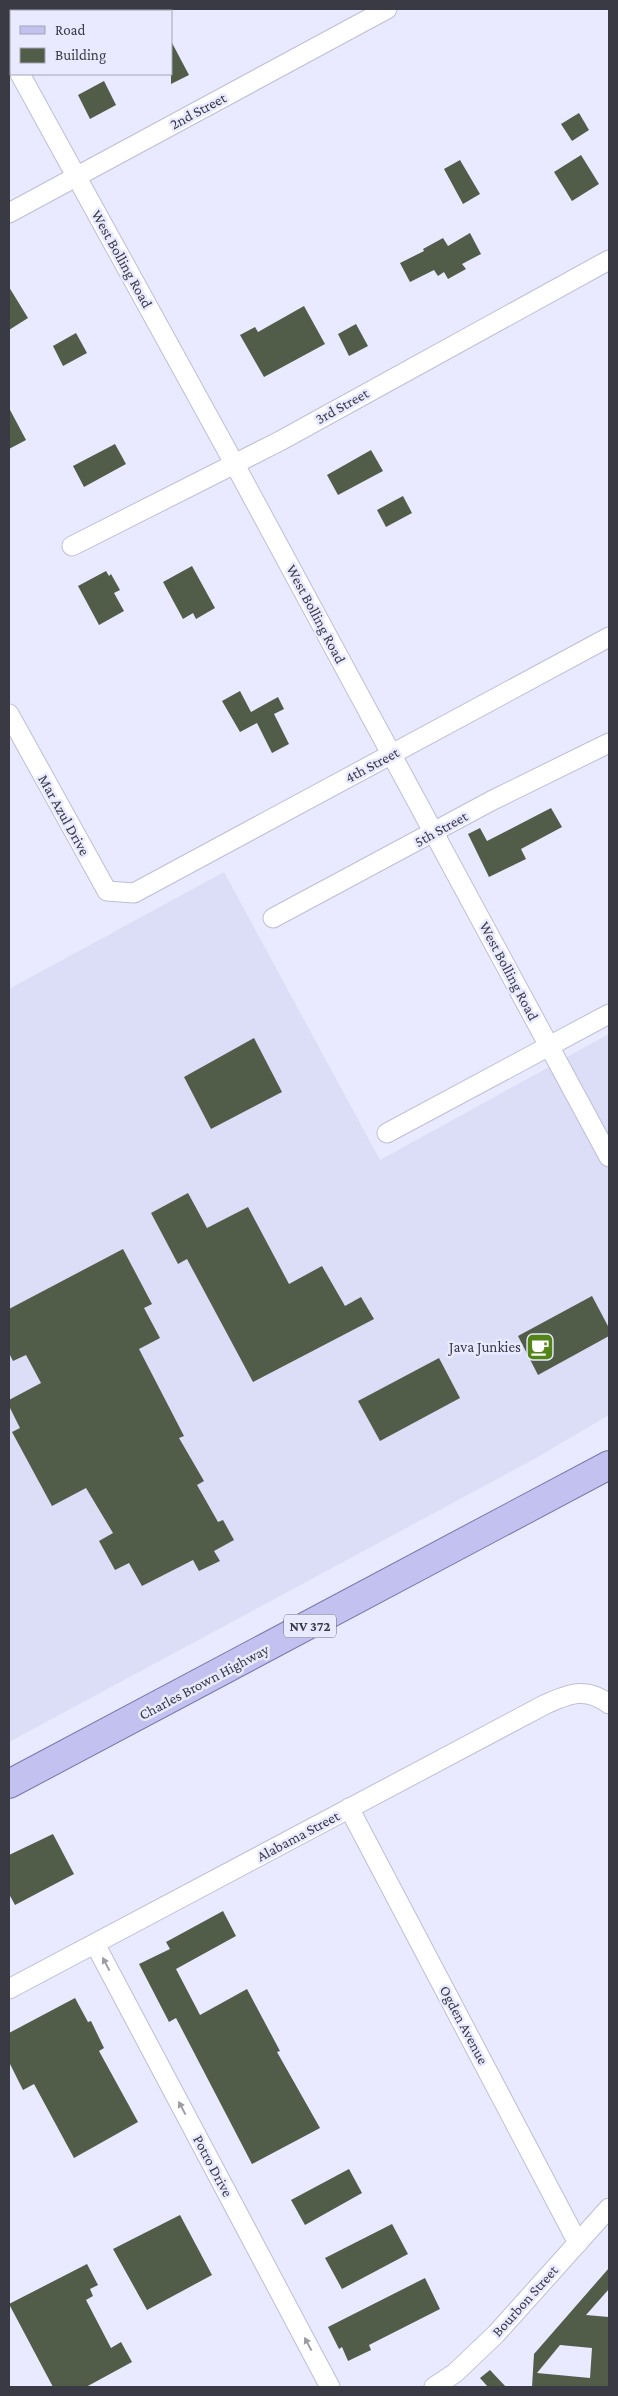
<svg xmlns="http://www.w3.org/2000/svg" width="618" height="2396" font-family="'Crimson Pro',serif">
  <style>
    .built { fill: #dcddf7 }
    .building { fill: #525d49; fill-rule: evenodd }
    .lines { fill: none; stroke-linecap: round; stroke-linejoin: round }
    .minor-casing { stroke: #bdbed7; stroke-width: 21 }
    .primary-casing { stroke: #7876ad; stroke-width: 30 }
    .minor { stroke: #fff; stroke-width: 19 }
    .primary { stroke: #c2c1f0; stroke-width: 28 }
    .oneway { fill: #9c9ca2 }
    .labels { text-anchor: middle; stroke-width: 5; stroke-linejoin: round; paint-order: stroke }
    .shield { fill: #e9eaff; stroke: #6e6f7c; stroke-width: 1 }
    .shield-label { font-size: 14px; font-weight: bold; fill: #3a3a44 }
    .street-label { font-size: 15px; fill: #3a3a44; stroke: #e9eaff }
    .poi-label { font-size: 15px; fill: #3a3a44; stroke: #e9eaff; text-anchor: end }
  </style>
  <rect width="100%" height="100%" fill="#e9eaff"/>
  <polygon class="built" points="224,872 380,1160 609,1034 609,1415 536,1458 9,1742 9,989"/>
  <g class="building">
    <polygon points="171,41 189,75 171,84"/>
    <polygon points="104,81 116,105 90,119 78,95"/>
    <polygon points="579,113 589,130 572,141 561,124"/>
    <polygon points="581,155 599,184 572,201 554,172"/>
    <polygon points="460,160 480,194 463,204 444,169"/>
    <polygon points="470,233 481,254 462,264 466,269 448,279 444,272 438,276 434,270 410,282 400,263 424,251 423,249 443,238 448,246"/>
    <polygon points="9,287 28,318 9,330"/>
    <polygon points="304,306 325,344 264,377 240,335 255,327 258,332"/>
    <polygon points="356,324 368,346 349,356 338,334"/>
    <polygon points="76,333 87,353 63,366 53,346"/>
    <polygon points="9,408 26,440 9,449"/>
    <polygon points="115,444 126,464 84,487 73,466"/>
    <polygon points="371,450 383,471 338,495 327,475"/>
    <polygon points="403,496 412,513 386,527 377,510"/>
    <polygon points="192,566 215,608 196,619 193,613 183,619 163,582"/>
    <polygon points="106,571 109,576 111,574 120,590 114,593 124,611 99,625 78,586"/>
    <polygon points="240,691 251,712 278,697 284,709 274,714 289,744 272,753 257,723 240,732 222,701"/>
    <polygon points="551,808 562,827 521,849 526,859 489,877 468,834 480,828 487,841"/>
    <polygon points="254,1038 282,1092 211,1129 184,1077"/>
    <polygon points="188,1193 207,1228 248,1207 289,1284 322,1266 345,1306 361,1297 374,1319 253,1382 187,1259 178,1264 151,1213"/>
    <polygon points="123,1249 152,1304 144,1308 160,1338 139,1349 184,1436 179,1438 204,1481 197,1485 218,1522 223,1520 234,1540 214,1551 220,1561 199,1571 193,1560 142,1586 129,1563 115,1570 99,1541 113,1533 86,1488 52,1506 12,1432 20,1428 9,1406 9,1400 41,1383 26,1355 13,1361 9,1353 9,1309"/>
    <polygon points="592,1296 609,1328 609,1336 538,1375 518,1336"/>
    <polygon points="439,1358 460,1398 380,1441 358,1401"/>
    <polygon points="53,1834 74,1874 15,1905 9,1894 9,1855"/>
    <polygon points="223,1911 236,1936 176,1969 200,2015 247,1989 280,2051 277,2052 320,2128 252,2164 176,2018 169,2022 139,1964 170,1949 166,1942"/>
    <polygon points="75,1998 88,2022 91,2021 104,2048 99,2051 138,2122 74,2158 34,2084 23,2090 9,2062 9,2033"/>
    <polygon points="349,2169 362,2193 305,2225 291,2200"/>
    <polygon points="180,2215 212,2275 147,2310 113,2249"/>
    <polygon points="392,2224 408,2254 342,2289 325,2258"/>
    <polygon points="87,2264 98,2285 90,2289 93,2296 86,2300 111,2348 121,2342 132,2362 86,2387 53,2387 9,2304"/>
    <path d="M 609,2268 L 609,2289 L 586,2315 L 609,2317 L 609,2387 L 532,2387 L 534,2354 ZM 560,2345 L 592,2348 L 590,2378 L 537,2373 Z"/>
    <polygon points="425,2278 440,2309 369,2345 371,2350 348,2361 342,2347 339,2349 328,2327"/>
    <polygon points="490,2370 506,2387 488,2387 480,2378"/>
  </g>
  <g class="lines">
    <g class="minor-casing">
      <g id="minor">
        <polyline points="9,53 11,58"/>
        <polyline points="20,74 234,463 609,1157"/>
        <polyline points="9,213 387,9"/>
        <polyline points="72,546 280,441 609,260"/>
        <polyline points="9,714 107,891 134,893 609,637"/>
        <polyline points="273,918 491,801 609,743"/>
        <polyline points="387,1133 609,1014"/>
        <polyline points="349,1808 578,2243"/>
        <polyline points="95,1944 330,2387"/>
        <path d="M 9,1989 L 544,1705 C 568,1694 586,1686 609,1704"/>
        <polyline points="434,2387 455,2373 496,2334 609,2208"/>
      </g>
    </g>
    <g class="primary-casing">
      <polyline id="primary" points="9,1784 609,1465"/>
    </g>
    <use href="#minor" class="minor"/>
    <use href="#primary" class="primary"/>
  </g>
  <defs><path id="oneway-solid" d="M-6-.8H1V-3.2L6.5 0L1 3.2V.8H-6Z" transform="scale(1.25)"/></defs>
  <g class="oneway">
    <use href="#oneway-solid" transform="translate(106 1964) rotate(-118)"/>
    <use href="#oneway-solid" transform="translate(182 2108) rotate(-118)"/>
    <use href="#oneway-solid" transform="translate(308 2344) rotate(-118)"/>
  </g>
  <defs>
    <g id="cafe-square" transform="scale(1.4375)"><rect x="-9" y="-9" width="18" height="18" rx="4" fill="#528417" stroke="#e9eaff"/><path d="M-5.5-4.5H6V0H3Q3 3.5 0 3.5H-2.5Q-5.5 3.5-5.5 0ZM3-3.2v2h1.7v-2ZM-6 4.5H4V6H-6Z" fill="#fff"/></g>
  </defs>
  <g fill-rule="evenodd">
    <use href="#cafe-square" x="540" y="1347"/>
  </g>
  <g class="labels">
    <rect class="shield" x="284" y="1614.5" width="52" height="23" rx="4"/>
    <g class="shield-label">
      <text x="310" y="1631">NV 372</text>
    </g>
    <g class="street-label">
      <text transform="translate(198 111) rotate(-28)" y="5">2nd Street</text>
      <text transform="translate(122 259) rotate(61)" y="5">West Bolling Road</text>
      <text transform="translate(342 406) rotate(-29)" y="5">3rd Street</text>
      <text transform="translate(316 614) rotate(62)" y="5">West Bolling Road</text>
      <text transform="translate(372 765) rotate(-28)" y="5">4th Street</text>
      <text transform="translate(64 815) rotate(61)" y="5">Mar Azul Drive</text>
      <text transform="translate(441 829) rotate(-29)" y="5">5th Street</text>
      <text transform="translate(509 971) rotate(62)" y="5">West Bolling Road</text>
      <text transform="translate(204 1682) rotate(-28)" y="5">Charles Brown Highway</text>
      <text transform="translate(298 1836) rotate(-28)" y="5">Alabama Street</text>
      <text transform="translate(464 2025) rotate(62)" y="5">Ogden Avenue</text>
      <text transform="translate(213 2166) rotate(62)" y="5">Potro Drive</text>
      <text transform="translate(525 2301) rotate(-48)" y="5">Bourbon Street</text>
    </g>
    <g class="poi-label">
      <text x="521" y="1352">Java Junkies</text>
    </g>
  </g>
  <rect width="618" height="2396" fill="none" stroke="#3a3a44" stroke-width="20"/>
  <rect x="10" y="10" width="162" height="65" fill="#e9eaff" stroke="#a3a4b4"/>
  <rect x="20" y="26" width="25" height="8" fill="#c2c1f0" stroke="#a3a4b4"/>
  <text x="55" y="35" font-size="15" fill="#3a3a44">Road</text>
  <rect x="20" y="48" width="25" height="15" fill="#525d49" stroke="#a3a4b4"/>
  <text x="55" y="60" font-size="15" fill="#3a3a44">Building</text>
</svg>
